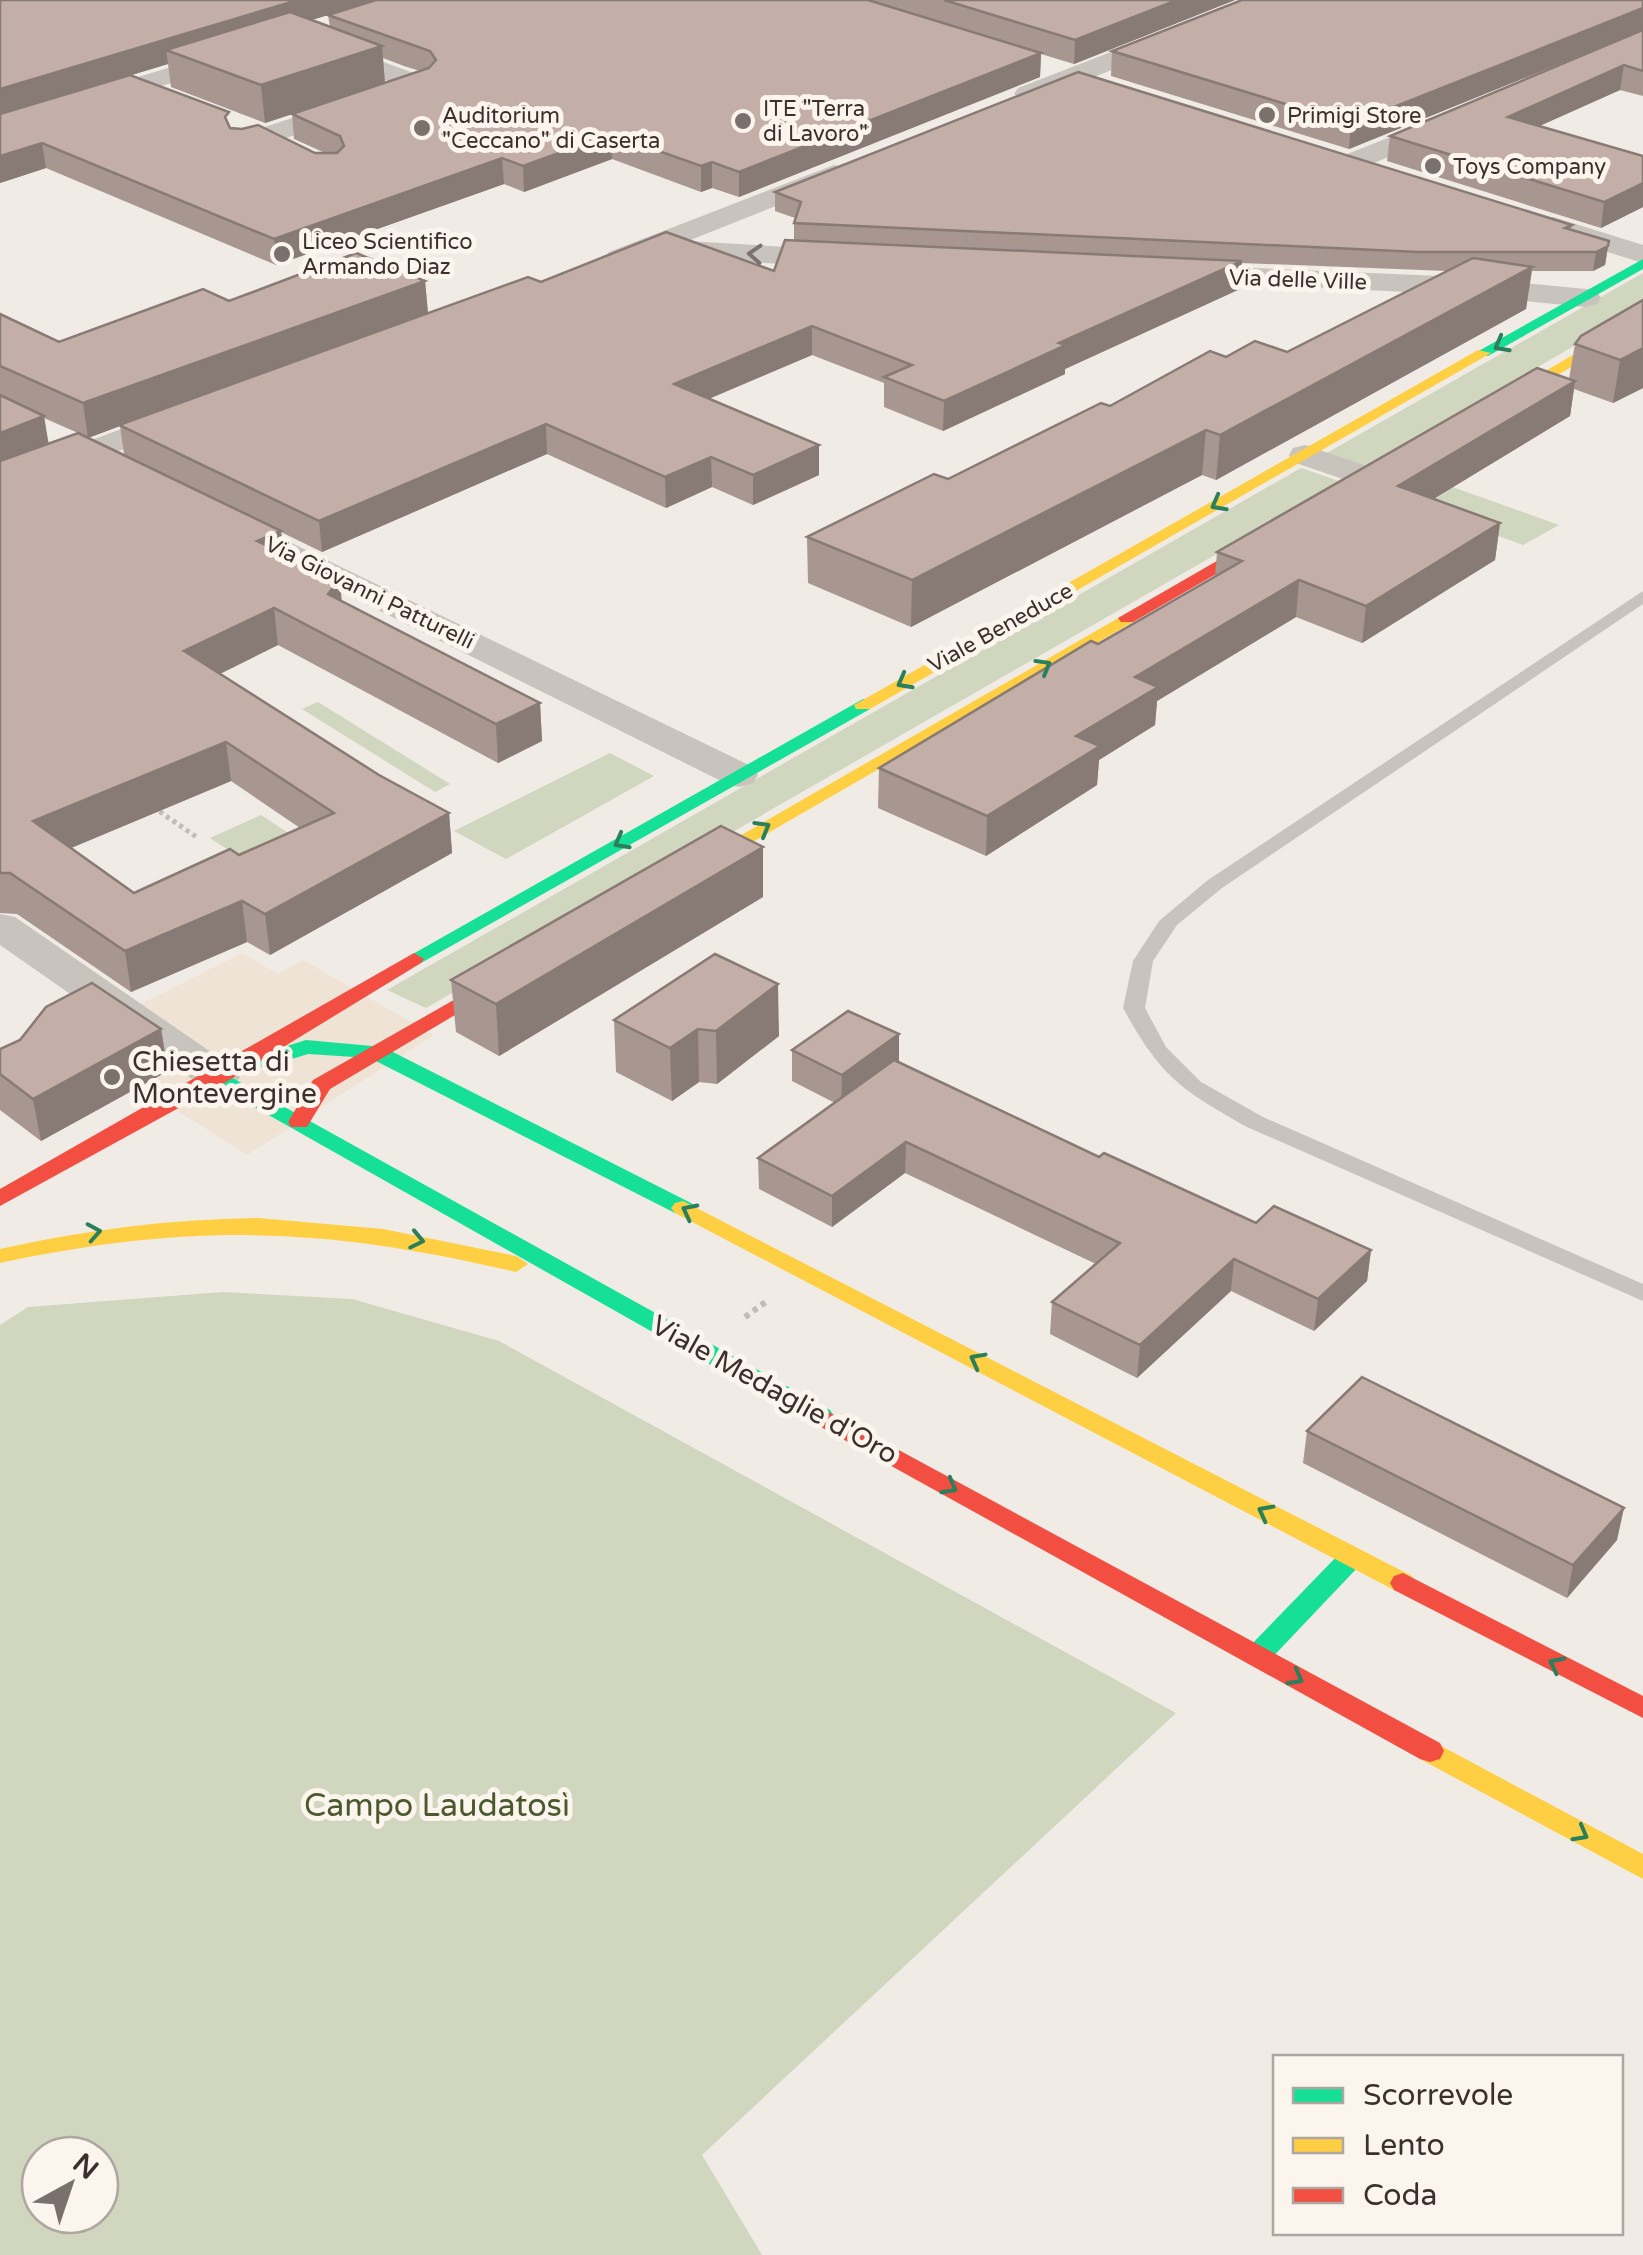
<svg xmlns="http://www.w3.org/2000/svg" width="1643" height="2255" font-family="'Varela Round',sans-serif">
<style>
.green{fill:#d1d6bf;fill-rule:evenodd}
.plaza{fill:#eee3d5}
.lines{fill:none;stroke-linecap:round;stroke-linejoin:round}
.path-far1{stroke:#c2bbb6;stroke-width:5;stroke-dasharray:4 4;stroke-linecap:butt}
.path{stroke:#c2bbb6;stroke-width:6;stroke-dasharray:5 5;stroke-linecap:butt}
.lane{fill:#c9c3be;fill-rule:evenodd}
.street{fill:#c9c3be;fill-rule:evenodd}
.fast{fill:#16e098;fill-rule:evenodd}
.slow{fill:#ffcf43;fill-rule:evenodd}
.jam{fill:#f24e42;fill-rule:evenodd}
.wall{fill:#a89690;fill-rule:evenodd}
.shaded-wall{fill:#887a75}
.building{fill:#c3afa7;stroke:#887a75;stroke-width:2.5;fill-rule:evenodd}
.oneway{stroke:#7b726d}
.oneway2{stroke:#2a7f5c}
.poi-dot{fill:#7a716c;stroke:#fbf5ee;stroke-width:4}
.labels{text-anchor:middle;stroke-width:10;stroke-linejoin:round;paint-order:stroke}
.far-poi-label{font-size:22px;fill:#3b302b;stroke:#fbf5ee;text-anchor:start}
.far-street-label{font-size:22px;fill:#3b302b;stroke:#fbf5ee}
.poi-label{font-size:28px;fill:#3b302b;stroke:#fbf5ee;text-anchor:start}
.street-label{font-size:28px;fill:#3b302b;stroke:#fbf5ee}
.near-park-label{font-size:32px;fill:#4a5a2e;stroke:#fbf5ee}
</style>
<rect width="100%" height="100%" fill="#f0ebe5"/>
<g class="green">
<path d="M1643 273V306L1362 469 1325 454Z"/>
<path d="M1301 468 1342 482 426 1008 387 990Z"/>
<path d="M1419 475 1559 525 1523 545 1387 495Z"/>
<path d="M318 702 450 784 435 792 302 709Z"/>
<path d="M610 753 654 776 506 859 454 831Z"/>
<path d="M261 815 341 868 290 891 210 838Z"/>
<path d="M223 1292 352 1299 499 1341 1176 1713 702 2155 762 2255H0V1325L28 1307ZM40 2155H100V2215H40Z"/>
</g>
<path class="plaza" d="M242 953 278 974 303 960 434 1035 247 1155 139 1086 99 1025Z"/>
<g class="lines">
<path class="path-far1" d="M153 807 198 838"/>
<path class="path" d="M745 1317 767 1301"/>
<path class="lane" d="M1643 591V604L1222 888 1177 925 1153 961 1145 1008 1166 1047 1201 1082 1263 1117 1643 1284V1301L1247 1127C1180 1089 1161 1077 1123 1008L1133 961 1159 921 1208 880Z"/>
<g class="street">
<path d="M1245 0H1279L1276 5 1036 100 1027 102 1014 94 1018 88Z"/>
<path d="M326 41 430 79 434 84 430 89 254 149H234L231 143 234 137 396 84 317 54 313 49 317 44Z"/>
<path d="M227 50 240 58 236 63 0 136V119Z"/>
<path d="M1443 116 1452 118 1456 124 1452 130 1360 169 1350 171 1336 163 1340 157Z"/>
<path d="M834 165 844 167 848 173 844 179 688 241 838 250 848 253 853 259 848 265 838 268 653 255 619 267 609 264 604 258 609 252Z"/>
<path d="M1553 217 1643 245V263L1543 232 1539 226 1543 220Z"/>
<path d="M1182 265 1464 277 1586 289 1597 292 1601 298 1597 304 1586 307 1464 295 1172 280 1167 274 1172 268Z"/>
<path d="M178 408 189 411 194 418 189 425 0 495V474Z"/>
<path d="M1305 445 1381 471 1386 478 1381 485 1369 488 1293 462 1289 455 1293 448Z"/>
<path d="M230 513 753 767 758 775 753 783 739 787 725 783 218 530 213 523 218 516Z"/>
<path d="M0 914 15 917 234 1068 240 1077 234 1086 218 1090 202 1086 0 945Z"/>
</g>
<g class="fast">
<path d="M1643 259V269L1488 356 1475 353Z"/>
<path d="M863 699 870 701V709L421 963 414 965 404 959Z"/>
<path d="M306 1040 383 1047 691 1203 695 1208 691 1213H675L370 1058 308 1054 263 1068 252 1061 255 1056Z"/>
<path d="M218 1070 830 1410 834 1416 830 1422H812L210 1082 207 1077Z"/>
<path d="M1351 1549 1360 1551 1364 1558 1360 1565 1267 1663 1257 1666 1247 1663 1243 1656 1247 1649 1342 1551Z"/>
</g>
<g class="slow">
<path d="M1643 314V325L1491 414 1477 411Z"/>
<path d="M1478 350 1491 353 870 709H856L854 705Z"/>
<path d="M1127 613 1136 618 1133 622 687 880 680 882 670 876Z"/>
<path d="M683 1201 1412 1576 1416 1583 1412 1590H1394L675 1213 671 1208 675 1203Z"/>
<path d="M258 1218 383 1229 516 1256 528 1264 516 1272C326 1227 192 1222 0 1263V1249C86 1230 170 1219 258 1218Z"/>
<path d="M1430 1740 1643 1854V1879L1420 1759 1416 1751 1420 1743Z"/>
</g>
<g class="jam">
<path d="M1281 524 1290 529 1287 533 1133 622H1121L1118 618Z"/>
<path d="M414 953 424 959 421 963 226 1082 0 1206V1189Z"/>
<path d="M519 963 526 965 530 969 526 973 330 1089 307 1127H291L288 1122 313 1080Z"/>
<path d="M821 1408 1440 1743 1444 1751 1440 1759 1430 1762 1420 1759 812 1422 808 1416 812 1410Z"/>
<path d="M1403 1573 1643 1696V1718L1394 1590 1390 1583 1394 1576Z"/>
</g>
</g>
<g class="wall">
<path d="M0 0H1235L1074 64 1041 54 1040 77 739 197 712 188 701 192 612 159 524 192 504 184 276 265 46 168 0 183ZM328 15 330 27 311 20ZM383 58 404 66 420 71 385 83ZM168 64 171 87 265 123 292 114 294 139 325 153H315L231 128 131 75Z"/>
<path d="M1643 30 1349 149 1111 76 1112 51Z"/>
<path d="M1643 30V96L1620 90 1539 126 1643 156V207L1601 228 1387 161 1390 136Z"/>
<path d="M775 192 1572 225 1571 230 1609 241 1605 265 1593 271H1532L1526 309 1216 480 1202 475 911 627 808 583 807 537 948 479 1226 357 1287 352 1447 271 1242 263 1240 289 1065 369V374L943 431 884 407V383L812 355 709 399 819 475 753 505 712 487 666 508 547 454 322 552 281 532 284 553 342 601 540 703 542 741 498 763 278 645 220 674 379 775 449 813 452 853 270 955 247 942 131 992 17 914 0 913V314L59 342 229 301 425 281 428 313 541 282 774 271 794 241V223L795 218 775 211ZM44 418 78 433 48 444ZM120 426 124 454 88 438ZM231 781 300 828 239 855 134 893 71 848Z"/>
<path d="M1643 300V388L1613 403 1574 389 1570 416 1433 499 1500 523 1495 560 1362 643 1296 617 1157 701 1155 725 1099 760 1097 785 986 856 878 808 879 768 1215 577 1217 552 1569 379 1575 344Z"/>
<path d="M763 897 499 1056 456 1032 451 980Z"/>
<path d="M614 1020 779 1036 717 1084 699 1082 672 1101 616 1072Z"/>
<path d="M161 1029 168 1071 41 1141 0 1110V1049Z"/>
<path d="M899 1034V1062L1099 1157 1256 1223 1371 1250 1367 1281 1314 1331 1231 1291 1137 1378 1050 1334 1052 1302 1096 1264 905 1173 832 1227 759 1189 758 1158 835 1103 792 1081V1050Z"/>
<path d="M1307 1431 1617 1540 1567 1598 1303 1463Z"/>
</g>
<g class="shaded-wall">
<path d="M298 0H377L188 58 166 50 168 64 0 115V89Z"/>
<path d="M1177 0H1235L1074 64 1075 40Z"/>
<path d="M1643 8V30L1349 149 1351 124Z"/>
<path d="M382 46 385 84 265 123 261 85Z"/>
<path d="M1041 53 1040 77 739 197V172Z"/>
<path d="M1624 65 1620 90 1504 142 1508 117Z"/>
<path d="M611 134 612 159 524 192 523 166Z"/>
<path d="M42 143 46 168 0 183V156Z"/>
<path d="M502 158 504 184 276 265 274 239Z"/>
<path d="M712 162V188L701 192V166Z"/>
<path d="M1643 183V207L1601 228 1604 202Z"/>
<path d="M1608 246 1605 265 1593 271 1596 252Z"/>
<path d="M1242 261 1240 289 1065 369V374L943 431 944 401 1059 343Z"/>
<path d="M1532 267 1526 309 1216 480 1220 435Z"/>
<path d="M425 281 428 314 119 425 120 426 88 438 83 403Z"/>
<path d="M812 326V355L675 413 674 384Z"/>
<path d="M1643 348V388L1613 403 1620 360Z"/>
<path d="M1575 381 1570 416 1394 523 1398 486Z"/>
<path d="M44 416 50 452 0 471V433Z"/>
<path d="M546 424 547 454 322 552 319 521Z"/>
<path d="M1206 430 1202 475 911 627 912 580Z"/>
<path d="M819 445V475L753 505V475Z"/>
<path d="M711 457 712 487 666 508 665 477Z"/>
<path d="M1500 523 1495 560 1362 643 1366 606Z"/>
<path d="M281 531 285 568 257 541Z"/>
<path d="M340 579 343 617 328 594Z"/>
<path d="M1299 580 1296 617 1157 701 1155 725 1099 760 1097 785 986 856 987 816 1076 736 1135 677Z"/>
<path d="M274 608 278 645 189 689 184 651Z"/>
<path d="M540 703 542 741 498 763 496 724Z"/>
<path d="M226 742 231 781 40 861 33 821Z"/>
<path d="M449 813 452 853 270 955 265 914Z"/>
<path d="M763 847V897L499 1056 496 1004Z"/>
<path d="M242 901 247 942 131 992 125 951Z"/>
<path d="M778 984 779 1036 717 1084 716 1031Z"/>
<path d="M161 1029 168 1071 41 1141 33 1099Z"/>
<path d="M698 1029 699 1082 672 1101 670 1048Z"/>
<path d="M899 1034V1065L841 1106 842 1075Z"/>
<path d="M906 1142 905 1173 832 1227V1196Z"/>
<path d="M1371 1250 1367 1281 1314 1331 1318 1299Z"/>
<path d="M1234 1259 1231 1291 1137 1378 1140 1345Z"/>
<path d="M1624 1508 1617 1540 1567 1598 1573 1565Z"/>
</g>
<g class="building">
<path d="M0 0H298L0 89Z"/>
<path d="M376 0H868L1041 53 739 172 712 162 701 166 611 134 523 166 502 158 274 239 42 143 0 156V114L130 75 229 112 225 117 230 128 242 129 258 125 315 153H337L344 146 340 136 292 114 429 68 436 60 430 51 328 15Z"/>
<path d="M944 0H1177L1075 40Z"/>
<path d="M1242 0H1643V8L1351 124 1112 51Z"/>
<path d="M290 12 382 46 261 85 166 50Z"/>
<path d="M1643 30V71L1624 65 1508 117 1643 156V183L1604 202 1390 136Z"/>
<path d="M1078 72 1572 225 1565 228 1609 241 1608 246 1596 252H1418L794 223 801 202 775 192Z"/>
<path d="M666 232 774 271 785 240 1242 261 1059 343 1066 345 944 401 884 377 912 365 812 326 674 384 819 445 753 475 711 457 665 477 546 424 319 521 119 425 528 277 541 282Z"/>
<path d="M356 253 425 281 83 403 0 366V314L59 342 203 289 229 301Z"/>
<path d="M1473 258 1532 267 1220 435 1206 430 912 580 807 537 934 474 948 479 1101 403 1110 406 1210 351 1226 357 1255 341 1287 352Z"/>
<path d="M1643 300V348L1620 360 1575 344 1581 336Z"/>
<path d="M1537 368 1575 381 1398 486 1500 523 1366 606 1299 580 1135 677 1158 687 1076 736 1100 746 987 816 879 768 1091 641 1098 644 1242 561 1217 552Z"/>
<path d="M0 395 44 416 0 433Z"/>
<path d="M78 433 281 531 257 541 340 579 328 594 540 703 496 724 274 608 184 651 379 775 449 813 265 914 242 901 125 951 10 873H0V461ZM226 742 334 813 239 855 230 849 134 893 33 821Z"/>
<path d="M721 826 763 847 496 1004 451 980Z"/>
<path d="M715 954 778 984 716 1031 698 1029 670 1048 614 1020Z"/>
<path d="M92 983 161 1029 33 1099 0 1074V1049L20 1040 46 1007Z"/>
<path d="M848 1011 899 1034 842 1075 792 1050Z"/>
<path d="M894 1060 1099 1157 1104 1153 1256 1223 1274 1206 1371 1250 1318 1299 1234 1259 1140 1345 1052 1302 1120 1243 906 1142 832 1196 758 1158Z"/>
<path d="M1362 1377 1624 1508 1573 1565 1307 1431Z"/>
</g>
<defs><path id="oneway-chevron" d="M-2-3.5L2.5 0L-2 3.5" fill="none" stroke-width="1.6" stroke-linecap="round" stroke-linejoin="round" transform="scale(2.5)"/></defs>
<use class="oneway" href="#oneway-chevron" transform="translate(755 254) rotate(-176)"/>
<g class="oneway2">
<use href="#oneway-chevron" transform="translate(1501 345) rotate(151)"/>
<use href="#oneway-chevron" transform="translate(1218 504) rotate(151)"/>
<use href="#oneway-chevron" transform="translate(1044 666) rotate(-30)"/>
<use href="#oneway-chevron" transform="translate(904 682) rotate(151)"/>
<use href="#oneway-chevron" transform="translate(763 828) rotate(-30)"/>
<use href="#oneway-chevron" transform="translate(621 842) rotate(151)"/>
<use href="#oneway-chevron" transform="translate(689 1211) rotate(-153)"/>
<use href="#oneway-chevron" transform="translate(94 1232) rotate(-10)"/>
<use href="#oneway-chevron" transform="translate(417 1240) rotate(12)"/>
<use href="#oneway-chevron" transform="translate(977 1360) rotate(-152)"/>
<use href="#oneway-chevron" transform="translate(950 1487) rotate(29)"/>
<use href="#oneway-chevron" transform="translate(1265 1512) rotate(-152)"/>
<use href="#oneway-chevron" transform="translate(1556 1664) rotate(-153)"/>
<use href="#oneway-chevron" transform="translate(1296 1678) rotate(29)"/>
<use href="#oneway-chevron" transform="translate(1581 1834) rotate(29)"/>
</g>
<g class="poi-dot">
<circle cx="1267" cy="115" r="10"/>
<circle cx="743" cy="121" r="10"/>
<circle cx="422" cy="128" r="10"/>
<circle cx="1433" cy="166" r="10"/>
<circle cx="282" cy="254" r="10"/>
<circle cx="112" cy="1077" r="10"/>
</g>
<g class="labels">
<g class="far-poi-label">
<text x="763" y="116">ITE "Terra<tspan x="763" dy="25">di Lavoro"</tspan></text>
<text x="442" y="123">Auditorium<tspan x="442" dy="25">"Ceccano" di Caserta</tspan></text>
<text x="1287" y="123">Primigi Store</text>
<text x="1453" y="174">Toys Company</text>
<text x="302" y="249">Liceo Scientifico<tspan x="302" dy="25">Armando Diaz</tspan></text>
</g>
<g class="far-street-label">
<text transform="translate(1298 279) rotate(2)" y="8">Via delle Ville</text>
<text transform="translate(370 592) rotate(26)" y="8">Via Giovanni Patturelli</text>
<text transform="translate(1000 627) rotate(-29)" y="8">Viale Beneduce</text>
</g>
<g class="poi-label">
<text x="132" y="1071">Chiesetta di<tspan x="132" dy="32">Montevergine</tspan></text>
</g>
<g class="street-label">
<text transform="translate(775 1389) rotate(29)" y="10">Viale Medaglie d'Oro</text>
</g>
<g class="near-park-label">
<text x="437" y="1816">Campo Laudatosì</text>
</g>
</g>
<rect x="1273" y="2055" width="350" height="180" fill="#fbf5ee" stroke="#aea6a0" stroke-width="2.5"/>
<rect x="1293" y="2088" width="50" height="15" fill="#16e098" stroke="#aea6a0" stroke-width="2.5"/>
<text x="1363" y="2105" font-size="30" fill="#3b302b">Scorrevole</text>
<rect x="1293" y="2138" width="50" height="15" fill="#ffcf43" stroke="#aea6a0" stroke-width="2.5"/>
<text x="1363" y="2155" font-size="30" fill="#3b302b">Lento</text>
<rect x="1293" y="2188" width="50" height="15" fill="#f24e42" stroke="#aea6a0" stroke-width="2.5"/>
<text x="1363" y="2205" font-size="30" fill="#3b302b">Coda</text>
<g transform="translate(70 2185) rotate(40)"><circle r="48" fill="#fbf5ee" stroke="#aea6a0" stroke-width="2.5"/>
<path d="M0-8L18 38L0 25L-18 38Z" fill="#7a716c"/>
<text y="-15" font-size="28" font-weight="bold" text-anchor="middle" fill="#3b302b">N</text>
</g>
</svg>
